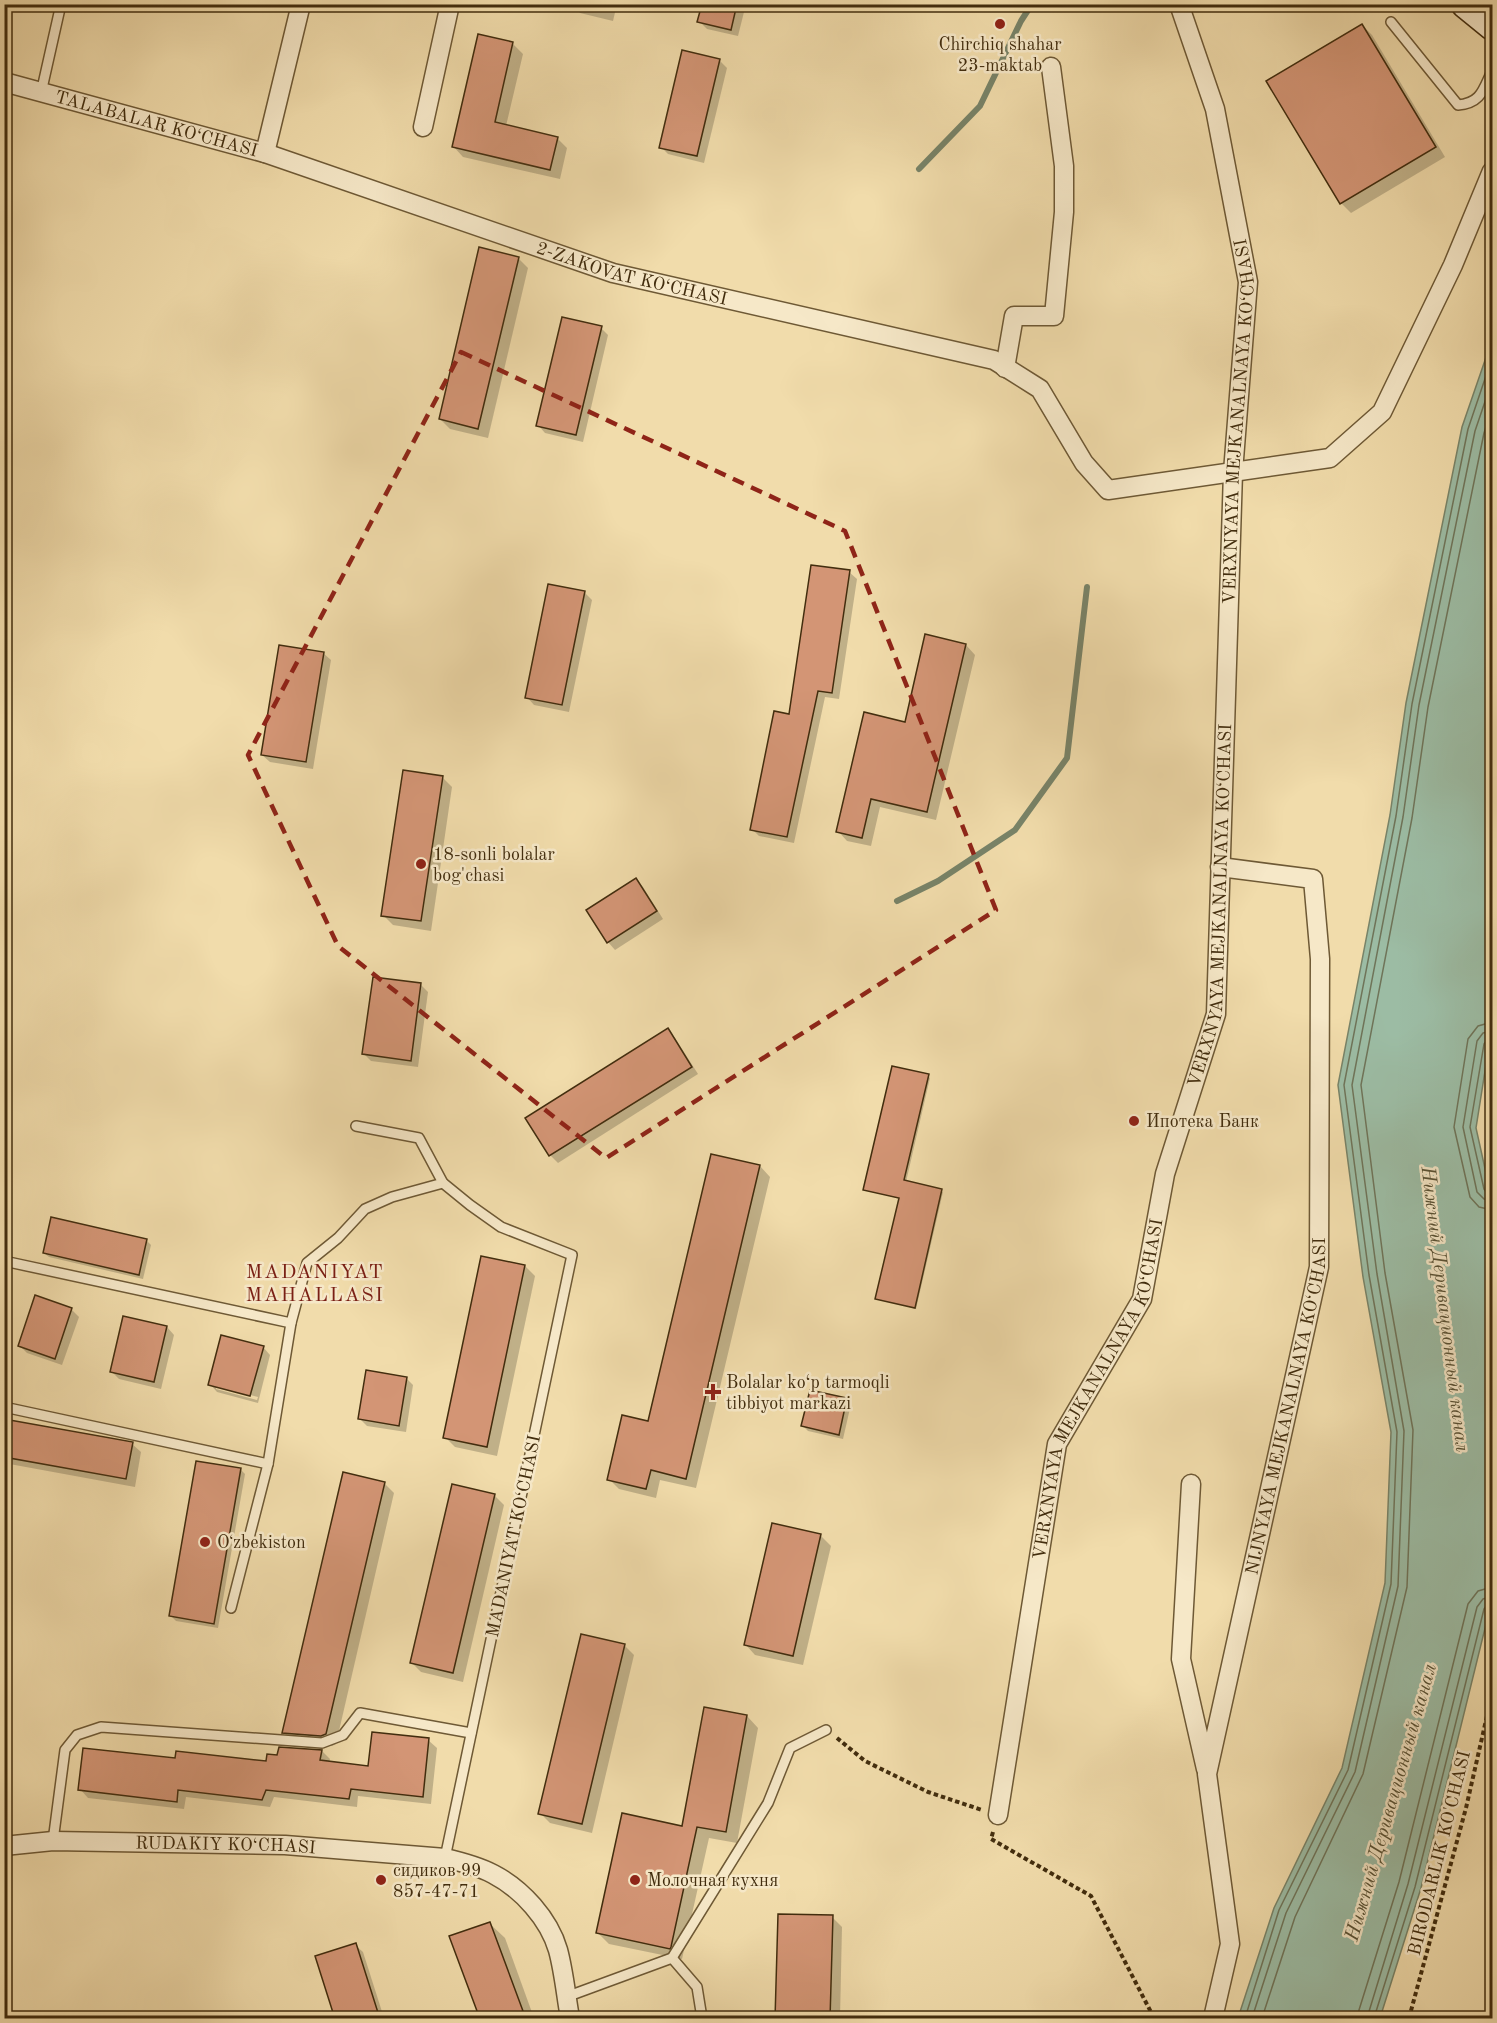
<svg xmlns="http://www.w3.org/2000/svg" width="1497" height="2023" font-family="'Old Standard TT',serif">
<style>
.water{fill:#9cbca4;stroke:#788368;stroke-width:1.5}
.shadow{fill:#0003;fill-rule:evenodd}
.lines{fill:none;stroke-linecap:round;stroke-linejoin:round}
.shore{stroke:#6f7459;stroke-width:1.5}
.stream{stroke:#788368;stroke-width:6}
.building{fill:#d39575;stroke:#422d0e;stroke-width:1.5}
.lane-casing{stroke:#6e5935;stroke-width:12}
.street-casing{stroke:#6e5935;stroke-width:21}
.secondary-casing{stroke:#422d0e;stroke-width:30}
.path{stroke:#422d0e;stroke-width:4;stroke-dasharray:4.5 3;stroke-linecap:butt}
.lane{stroke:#f6e8c8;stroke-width:9}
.street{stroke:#f6e8c8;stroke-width:18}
.secondary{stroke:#f6e8c8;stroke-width:27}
.marked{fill:none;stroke:#8f2418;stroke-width:4.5;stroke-dasharray:12 8;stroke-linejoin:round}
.poi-dot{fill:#8f2418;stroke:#f6e8c8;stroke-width:2}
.labels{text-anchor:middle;stroke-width:5;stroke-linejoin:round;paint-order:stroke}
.poi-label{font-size:18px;fill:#422d0e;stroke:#f6e8c8;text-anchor:start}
.street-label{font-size:18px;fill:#422d0e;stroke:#f6e8c8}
.neighbourhood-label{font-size:20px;letter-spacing:1.5px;fill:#7a1f14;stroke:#f6e8c8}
.water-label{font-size:20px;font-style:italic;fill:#585134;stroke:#f6e8c8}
</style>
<rect width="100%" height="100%" fill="#f1dcab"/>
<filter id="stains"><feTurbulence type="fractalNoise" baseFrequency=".00333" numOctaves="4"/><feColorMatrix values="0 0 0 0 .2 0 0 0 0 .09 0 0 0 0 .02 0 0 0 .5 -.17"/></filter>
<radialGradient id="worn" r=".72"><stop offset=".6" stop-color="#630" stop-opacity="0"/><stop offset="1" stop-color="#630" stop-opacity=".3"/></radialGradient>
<path class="water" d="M1492 340V1027L1476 1128 1492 1200V1600L1421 1888 1380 2018H1238L1274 1908 1342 1768 1385 1583 1391 1432 1363 1277 1338 1085 1390 815 1406 703 1462 427Z"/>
<g class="shadow">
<path d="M573 4H617L613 21 580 13Z"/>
<path d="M703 4H746L738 36 707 29 699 21Z"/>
<path d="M1362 25 1372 35 1445 157 1351 213 1341 203Z"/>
<path d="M513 44 523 54 506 126 557 138 567 148 560 179 463 157 453 146Z"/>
<path d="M720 61 727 68 704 163 668 154 661 147Z"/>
<path d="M518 258 528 268 488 438 450 429 440 419Z"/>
<path d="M601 328 608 335 583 442 545 433 538 425Z"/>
<path d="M849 572 857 579 839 699 825 697 794 843 759 836 752 829 790 715Z"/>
<path d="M584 592 592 600 569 712 534 705 527 697Z"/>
<path d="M966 645 975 655 936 820 880 807 871 846 847 841 838 831 906 724Z"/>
<path d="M323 653 331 660 313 769 270 762 262 755Z"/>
<path d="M442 777 452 787 431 931 393 925 383 915Z"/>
<path d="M636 880 643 887 663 919 615 950 608 942Z"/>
<path d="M420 984 428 992 418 1067 371 1061 364 1054Z"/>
<path d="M667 1030 675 1038 698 1074 558 1163 550 1155 527 1119Z"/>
<path d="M928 1076 930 1078 906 1182 943 1192 916 1309 877 1298 900 1199 865 1189Z"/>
<path d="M760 1166 770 1177 696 1488 660 1480 656 1498 619 1489 609 1479 649 1423Z"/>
<path d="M146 1240 151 1245 143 1279 49 1257 44 1253Z"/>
<path d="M525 1266 535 1276 497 1456 455 1447 445 1437Z"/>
<path d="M71 1309 79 1317 62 1365 27 1353 20 1346Z"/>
<path d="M167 1327 174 1335 161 1389 119 1379 111 1371Z"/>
<path d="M263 1347 270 1355 258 1403 217 1392 210 1384ZM216 1386 258 1397 257 1400 216 1389Z"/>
<path d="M406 1378 413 1385 406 1432 367 1426 360 1419Z"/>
<path d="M847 1400 851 1404 843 1439 808 1431 803 1426Z"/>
<path d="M4 1421 132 1444 141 1452 135 1487 4 1463Z"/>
<path d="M240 1469 245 1474 218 1628 176 1621 171 1616Z"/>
<path d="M384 1483 394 1493 336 1744 332 1746 294 1743 284 1733Z"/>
<path d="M494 1495 504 1505 463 1682 421 1672 411 1662Z"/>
<path d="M821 1536 831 1546 803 1665 755 1655 745 1644Z"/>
<path d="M624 1645 634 1655 592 1833 550 1823 540 1813Z"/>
<path d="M747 1716 758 1728 737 1843 709 1838 682 1959 609 1944 597 1932 683 1828Z"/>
<path d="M428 1740 437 1748 431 1804 358 1796 357 1807 274 1797 270 1807 186 1797 184 1809 88 1798 80 1789 176 1760 267 1763 278 1757 322 1751 330 1759 329 1763 369 1767Z"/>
<path d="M832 1917 842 1927 840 2018H777Z"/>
<path d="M489 1923 505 1938 534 2018H481Z"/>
<path d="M355 1945 363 1952 384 2018H336Z"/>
</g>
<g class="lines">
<g class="shore">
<path d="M1492 1022 1478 1026 1468 1039 1454 1127 1470 1197 1479 1207 1492 1210"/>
<path d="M1492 1031 1483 1033 1477 1041 1463 1127 1477 1192 1484 1199 1492 1201"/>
<path d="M1492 1039 1487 1040 1484 1044 1470 1127 1484 1189 1487 1193 1492 1194"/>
<path d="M1245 2018 1279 1910 1348 1770 1391 1584 1397 1432 1369 1275 1344 1085 1396 816 1412 704 1468 429 1492 358"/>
<path d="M1252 2018 1286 1913 1355 1772 1398 1586 1404 1431 1377 1274 1352 1085 1403 817 1419 705 1475 431 1492 381"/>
<path d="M1262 2018 1295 1917 1363 1774 1407 1587 1413 1430 1385 1273 1361 1085 1412 818 1428 707 1484 433 1492 408"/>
<path d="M1358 2018 1359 2010 1399 1882 1468 1604 1478 1591 1492 1587"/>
<path d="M1367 2018 1408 1884 1477 1607 1483 1599 1492 1596"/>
<path d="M1374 2018 1415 1887 1484 1609 1487 1605 1492 1604"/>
</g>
<g class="stream">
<path d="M919 169 980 106 1021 21 1032 4"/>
<path d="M897 901 938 881 1015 830 1067 758 1087 587"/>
</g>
</g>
<g class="building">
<path d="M702 4H737L731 30 697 22Z"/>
<path d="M1362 24 1436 147 1340 204 1266 81Z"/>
<path d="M478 34 513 42 495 122 558 137 550 170 452 147Z"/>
<path d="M682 50 720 59 697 156 659 148Z"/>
<path d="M479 247 519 257 478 429 439 419Z"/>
<path d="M562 317 602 326 576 435 536 426Z"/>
<path d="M811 565 850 570 832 693 818 691 787 837 750 830 774 711 789 714Z"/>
<path d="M548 584 585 591 562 705 525 698Z"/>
<path d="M925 634 966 644 927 812 871 799 862 838 836 832 864 712 905 722Z"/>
<path d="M279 645 324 652 306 762 261 755Z"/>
<path d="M403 770 443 776 421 921 381 916Z"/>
<path d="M636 878 657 911 607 943 586 910Z"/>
<path d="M373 977 421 983 411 1061 362 1054Z"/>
<path d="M668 1028 692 1067 549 1156 525 1118Z"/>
<path d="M892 1066 929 1074 904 1180 942 1189 915 1308 875 1299 899 1198 863 1190Z"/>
<path d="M711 1154 760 1165 686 1479 651 1470 646 1489 607 1480 622 1415 648 1421Z"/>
<path d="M51 1217 147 1239 139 1275 43 1253Z"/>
<path d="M481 1256 525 1265 487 1447 443 1438Z"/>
<path d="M35 1295 72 1308 55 1359 18 1346Z"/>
<path d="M123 1316 167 1326 154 1382 110 1372Z"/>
<path d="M221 1335 264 1346 250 1396 208 1385Z"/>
<path d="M366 1370 407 1377 399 1426 358 1419Z"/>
<path d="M810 1390 847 1398 839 1435 801 1426Z"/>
<path d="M4 1419 133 1442 126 1479 4 1457Z"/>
<path d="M196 1461 241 1468 214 1624 169 1616Z"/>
<path d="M343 1472 385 1482 326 1734 321 1736 282 1733Z"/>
<path d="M452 1484 495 1494 453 1673 410 1663Z"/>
<path d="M772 1523 821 1534 793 1656 744 1645Z"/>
<path d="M581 1634 625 1644 582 1824 538 1814Z"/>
<path d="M704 1707 747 1715 726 1832 697 1827 671 1947 670 1949 596 1933 622 1813 682 1826Z"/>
<path d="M372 1732 429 1738 423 1797 351 1789 349 1799 266 1790 262 1800 178 1790 177 1802 78 1790 83 1748 175 1758 176 1751 266 1761 267 1754 277 1755 279 1747 322 1750 320 1760 368 1766Z"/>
<path d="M778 1914 833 1915 830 2019H775Z"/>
<path d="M490 1922 523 2011 503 2019H480L449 1936Z"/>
<path d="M356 1943 380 2019H335L315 1956Z"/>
</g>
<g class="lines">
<g class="lane-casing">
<g id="lane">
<path d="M1391 22 1458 105C1481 103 1483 90 1492 71"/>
<path d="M41 93 61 4"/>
<path d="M356 1126 419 1138 443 1183 470 1205 501 1227 572 1255 445 1858"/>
<path d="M4 1261 291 1323"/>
<path d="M4 1407 268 1464"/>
<path d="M231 1608 268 1464 291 1323 307 1263 338 1238 365 1209 392 1197 443 1183"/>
<path d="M53 1841 65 1750 77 1735 101 1727 322 1743 343 1735 360 1713 471 1733"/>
<path d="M672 1958 697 1987 702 2018"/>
<path d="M566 1997 672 1958 768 1803 790 1748 826 1730"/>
</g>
</g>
<g class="street-casing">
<g id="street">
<path id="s1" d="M4 82 265 153 613 273 994 360 1040 389 1084 463 1108 490 1330 458 1382 412 1453 265 1492 171"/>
<path d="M423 127 450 4"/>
<path d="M265 153 301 4"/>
<path d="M1005 368 1014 316H1054L1064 212V166L1051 67"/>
<path d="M1191 1484 1181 1659 1206 1769"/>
<path id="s2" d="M998 1815 1057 1444 1142 1299 1165 1174 1216 1014 1233 472 1248 282 1215 109 1179 4"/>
<path id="s3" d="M4 1846 53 1841 285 1845 445 1858C462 1862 478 1866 493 1874 522 1889 549 1919 558 1950 564 1972 566 1996 570 2018"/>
<path id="s4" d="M1213 2018 1230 1944 1207 1774 1319 1267 1320 959 1313 879 1220 867"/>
</g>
</g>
<g class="secondary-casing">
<path id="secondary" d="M1465 4 1492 26"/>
</g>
<g class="path">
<path d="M837 1738 865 1761 928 1792 982 1810"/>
<path d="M993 1832 991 1839 1091 1896 1154 2018"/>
<path d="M1409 2018 1466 1808 1492 1694"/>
</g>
<use href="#lane" class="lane"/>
<use href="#street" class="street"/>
<use href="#secondary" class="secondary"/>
</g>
<path class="marked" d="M461 352 845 531 996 910 606 1158 338 946 248 755Z"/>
<g class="poi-dot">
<circle cx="1000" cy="24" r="6"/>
<circle cx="421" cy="864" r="6"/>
<circle cx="1134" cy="1121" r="6"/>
<path d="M710 1383h6v6h6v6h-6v6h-6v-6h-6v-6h6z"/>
<circle cx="205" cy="1542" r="6"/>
<circle cx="381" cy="1880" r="6"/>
<circle cx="635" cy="1880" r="6"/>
</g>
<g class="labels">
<g class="poi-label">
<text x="1000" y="50" text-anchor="middle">Chirchiq shahar<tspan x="1000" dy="21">23-maktab</tspan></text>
<text x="433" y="860">18-sonli bolalar<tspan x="433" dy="21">bog'chasi</tspan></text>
<text x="1146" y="1127">Ипотека Банк</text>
<text x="726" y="1388">Bolalar ko‘p tarmoqli<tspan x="726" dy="21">tibbiyot markazi</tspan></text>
<text x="217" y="1548">Oʻzbekiston</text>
<text x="393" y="1876">сидиков 99<tspan x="393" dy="21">857-47-71</tspan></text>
<text x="647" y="1886">Молочная кухня</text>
</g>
<g class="street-label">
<text dy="6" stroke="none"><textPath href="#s1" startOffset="158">TALABALAR KO‘CHASI</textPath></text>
<text dy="6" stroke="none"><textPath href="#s1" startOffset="657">2-ZAKOVAT KO‘CHASI</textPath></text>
<text dy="6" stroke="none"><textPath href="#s2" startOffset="1432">VERXNYAYA MEJKANALNAYA KO‘CHASI</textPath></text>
<text dy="6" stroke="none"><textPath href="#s2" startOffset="946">VERXNYAYA MEJKANALNAYA KO‘CHASI</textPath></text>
<text dy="6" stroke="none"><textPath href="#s2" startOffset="442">VERXNYAYA MEJKANALNAYA KO‘CHASI</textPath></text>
<text dy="6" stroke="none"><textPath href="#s4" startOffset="624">NIJNYAYA MEJKANALNAYA KO‘CHASI</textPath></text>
<text transform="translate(513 1536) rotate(-78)" y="6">MADANIYAT KO‘CHASI</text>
<text dy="6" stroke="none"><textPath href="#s3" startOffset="222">RUDAKIY KO‘CHASI</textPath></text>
<text transform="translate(1439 1853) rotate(-76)" y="6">BIRODARLIK KO'CHASI</text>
</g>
<g class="neighbourhood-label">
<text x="315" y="1278">MADANIYAT<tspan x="315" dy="23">MAHALLASI</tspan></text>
</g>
<g class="water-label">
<text transform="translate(1446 1309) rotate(83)" y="7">Нижний Деривационный канал</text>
<text transform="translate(1390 1802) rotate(-74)" y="7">Нижний Деривационный канал</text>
</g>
</g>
<rect width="1497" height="2023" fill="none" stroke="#f1dcab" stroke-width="24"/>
<rect x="6" y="6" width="1485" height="2011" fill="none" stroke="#422d0e" stroke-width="3"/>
<rect x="12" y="12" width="1473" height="1999" fill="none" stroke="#422d0e" stroke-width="1.5"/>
<rect width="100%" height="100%" filter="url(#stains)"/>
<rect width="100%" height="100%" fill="url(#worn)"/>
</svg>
